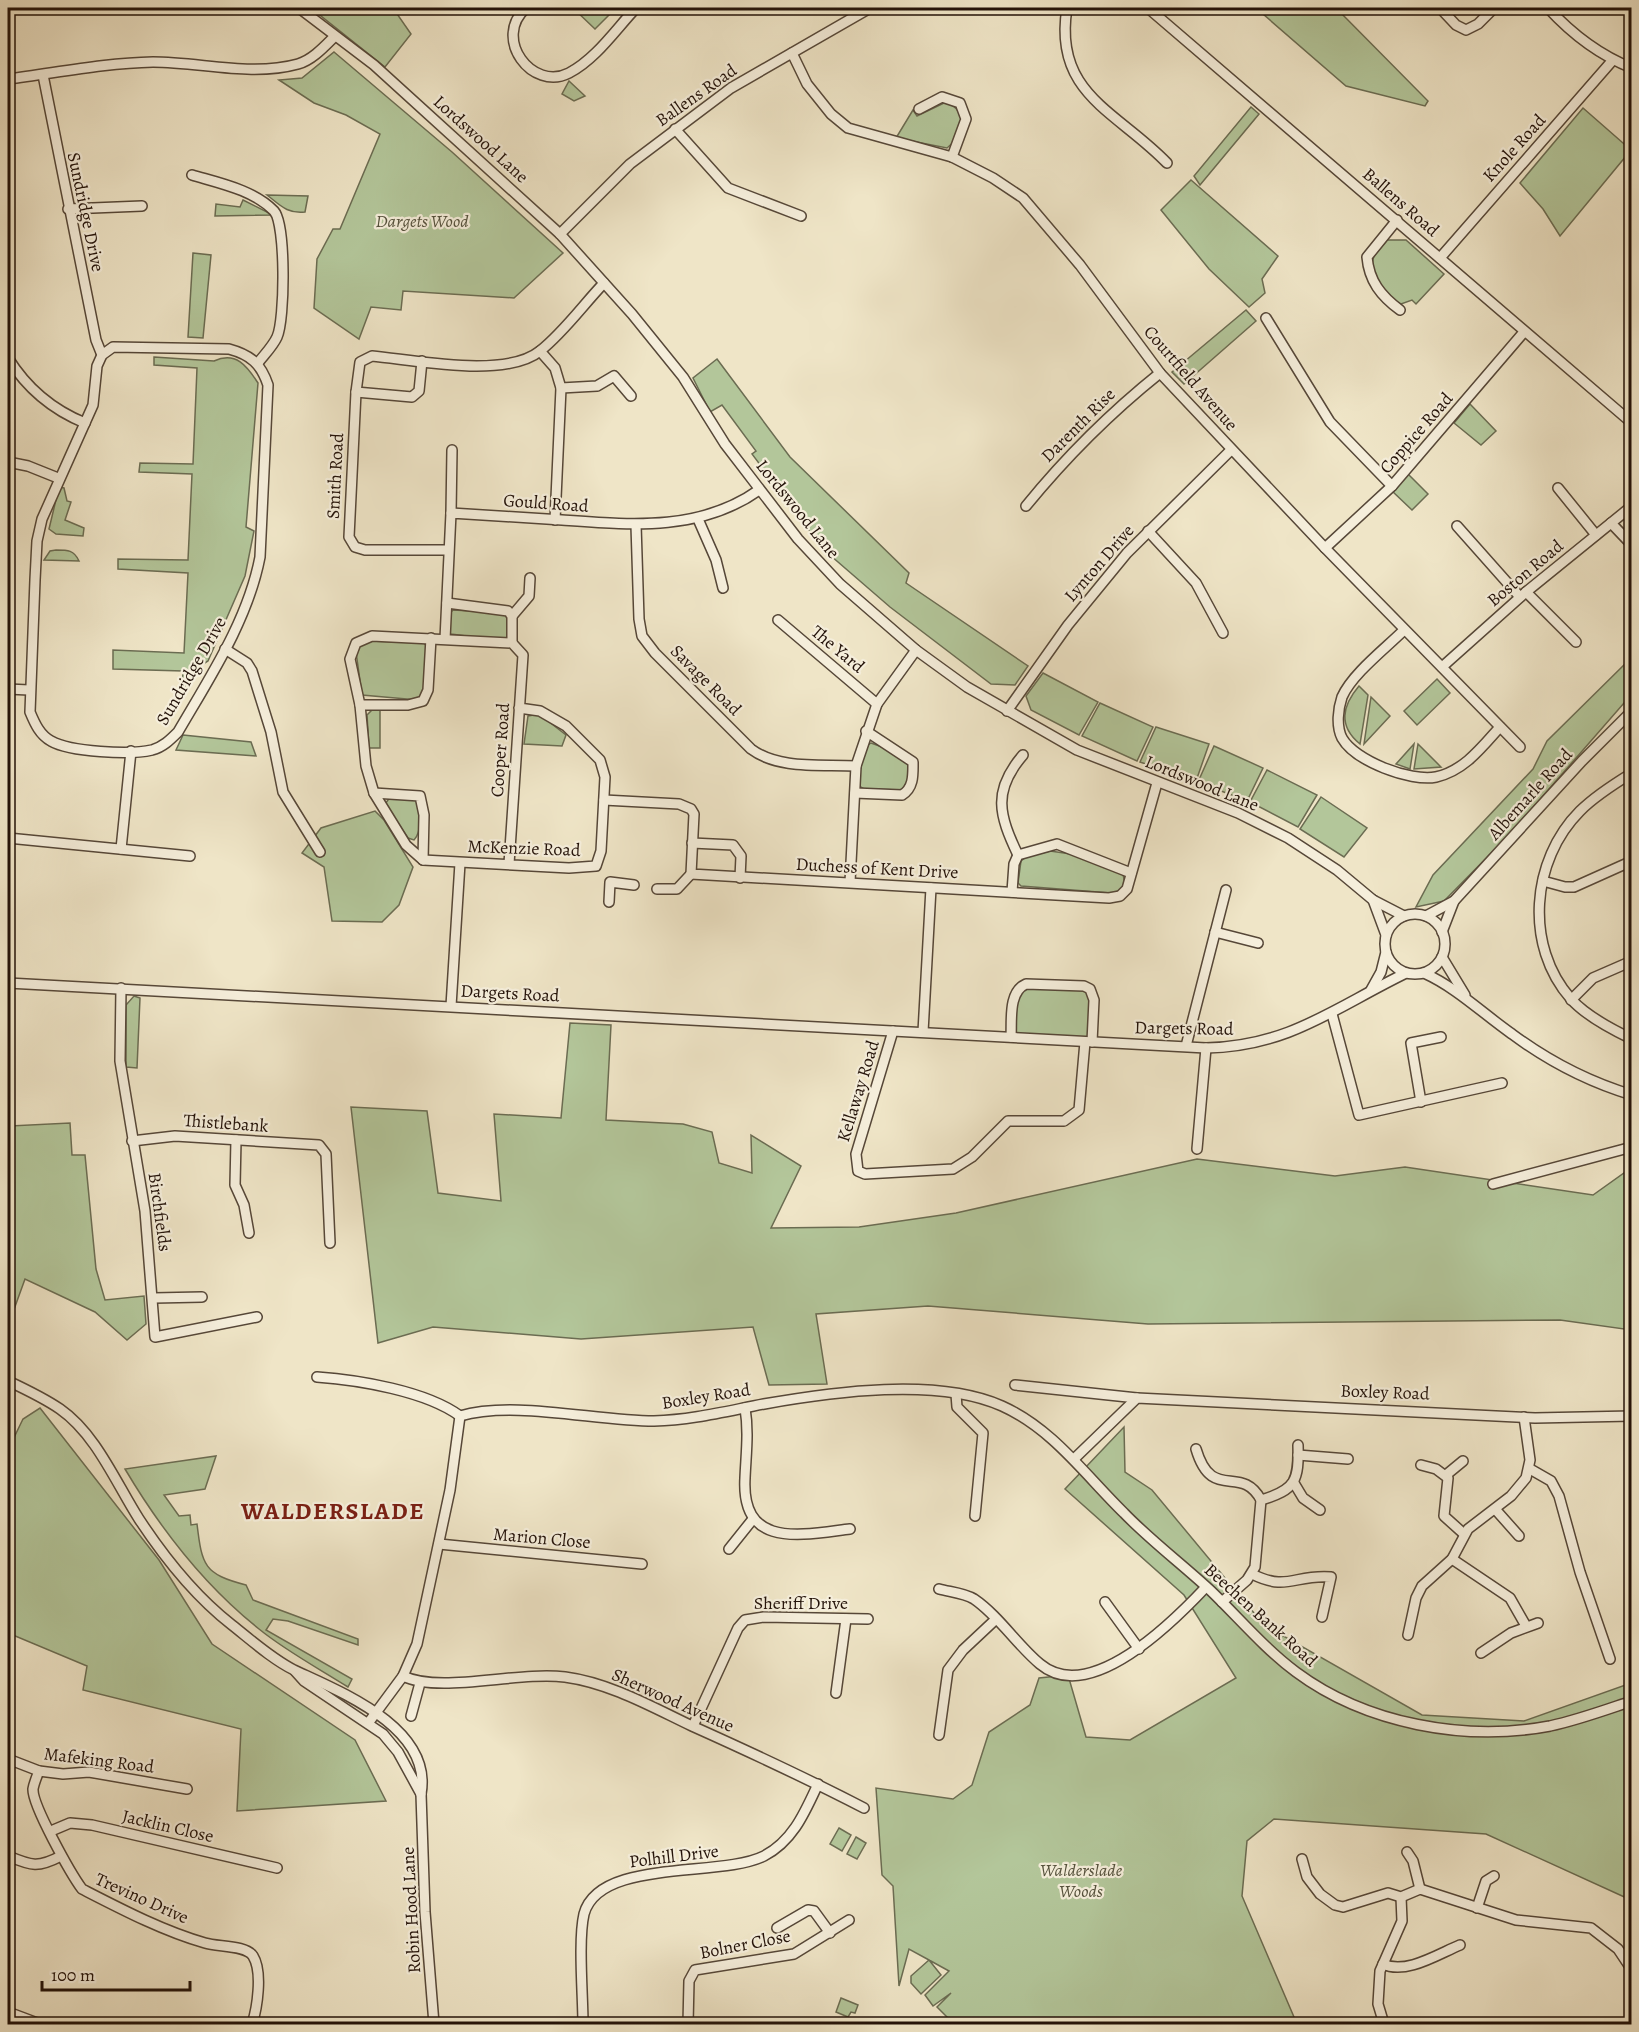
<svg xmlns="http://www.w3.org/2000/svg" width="1639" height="2032" font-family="Alegreya,serif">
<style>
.green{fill:#b3c69a;stroke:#6b6c52;stroke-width:1.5}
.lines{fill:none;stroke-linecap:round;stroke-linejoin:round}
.minor-casing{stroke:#564738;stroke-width:12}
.minor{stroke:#f5eedb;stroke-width:9}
.labels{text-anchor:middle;stroke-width:4.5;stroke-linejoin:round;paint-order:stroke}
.street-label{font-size:18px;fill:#231209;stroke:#f5eedb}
.park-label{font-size:18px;font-style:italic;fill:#55513c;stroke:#f5eedb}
.district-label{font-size:24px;font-weight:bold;letter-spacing:1.5px;fill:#7a1f14;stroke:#f5eedb}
</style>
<rect width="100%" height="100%" fill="#efe5c7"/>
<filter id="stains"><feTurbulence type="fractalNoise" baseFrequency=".00333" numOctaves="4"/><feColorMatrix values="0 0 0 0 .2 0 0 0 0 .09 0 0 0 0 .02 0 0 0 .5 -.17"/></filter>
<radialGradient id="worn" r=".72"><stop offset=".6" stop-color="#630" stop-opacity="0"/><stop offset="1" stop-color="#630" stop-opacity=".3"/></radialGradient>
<g class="green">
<path d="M311 8H393L411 34 385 67Z"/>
<path d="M573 8H616L595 29Z"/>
<path d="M1256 8H1336L1428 101 1425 106 1346 86Z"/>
<path d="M334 52 452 152 563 253 514 298 403 291 401 310 371 307 359 339 314 308 317 259 333 229H340L380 134 346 115 314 103 279 80 302 78Z"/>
<path d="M569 81 585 96 574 101 562 94Z"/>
<path d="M946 102C969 112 965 134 947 148L896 138 913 110 917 116Z"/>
<path d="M1251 107 1259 114 1200 185 1194 176Z"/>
<path d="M1583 108 1631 150 1560 236 1543 209 1520 183Z"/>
<path d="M1191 180 1278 256 1262 279 1265 293 1249 307 1209 269 1161 210Z"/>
<path d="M267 195 308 196 305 212C287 214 280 205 267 195Z"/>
<path d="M243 200 273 215 215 216 216 204 240 207Z"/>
<path d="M1387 240H1406L1444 274 1416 304 1412 300 1401 304C1386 299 1367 272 1374 256 1377 250 1383 245 1387 240Z"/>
<path d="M193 253 211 255 203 338 188 337Z"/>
<path d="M1246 310 1256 321 1184 384 1172 372Z"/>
<path d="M154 357 214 361C236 351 247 366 258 383L246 527 254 531 245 576 208 661 195 669 182 692 183 671 113 669V650L184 653 188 573 118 569V559L188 560 192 474 139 472 140 463 193 464 197 368 154 365Z"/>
<path d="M717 359 790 457 909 573 906 583 1028 666 1015 685 991 684 890 607 823 549 752 454 756 451 722 405 710 412 693 378Z"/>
<path d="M1470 404 1496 431 1481 445 1454 423Z"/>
<path d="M1408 474 1428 494 1412 510 1391 490Z"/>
<path d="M59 487 64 488 67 501 71 502 65 520 84 528 83 536 56 534 49 529Z"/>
<path d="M56 550C68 550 74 550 79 561L44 560 50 551Z"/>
<path d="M453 610 508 613V636L504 641 451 634 447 630 450 613Z"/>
<path d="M370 641 424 643 428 648 426 688 418 700 362 695 356 652 361 645Z"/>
<path d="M1631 658V695L1508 836 1444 901 1416 907 1433 875 1533 769 1547 741Z"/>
<path d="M1043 673 1098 702 1079 735 1031 710 1026 696Z"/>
<path d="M1437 679 1450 693 1417 725 1404 711Z"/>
<path d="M1359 686 1368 695 1360 744C1338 726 1342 706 1359 686Z"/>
<path d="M1371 697 1390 716 1364 744Z"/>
<path d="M1100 703 1153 727 1137 761 1082 736Z"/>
<path d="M375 707 380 709V748H369L367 715Z"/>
<path d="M539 714 566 735 562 746 524 744 528 716Z"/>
<path d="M1156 727 1209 744 1196 781 1140 762Z"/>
<path d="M183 735 251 742 256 756 176 750Z"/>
<path d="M871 743 885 748 910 766 907 782 902 790 864 789 859 786 858 773 868 745Z"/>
<path d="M1414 744 1410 769 1396 764Z"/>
<path d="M1418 744 1441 767 1414 769Z"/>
<path d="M1214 746 1263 768 1247 801 1198 782Z"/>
<path d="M1267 770 1317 795 1298 827 1250 802Z"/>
<path d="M391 796 416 799C421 809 422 832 414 840L408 838 385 804Z"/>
<path d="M1321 797 1367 828 1344 857 1300 829Z"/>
<path d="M375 811 384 820 413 867 399 905 382 922 332 921 324 867 302 853 321 828Z"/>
<path d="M1050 851 1071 854 1123 874 1125 884 1122 890 1111 893 1021 886 1018 883 1021 861 1026 857Z"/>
<path d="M1020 987 1090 989 1092 1042 1011 1037Z"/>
<path d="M134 996 140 998 137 1068 126 1067V1005Z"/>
<path d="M570 1023 611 1025 606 1120 683 1124 712 1132 719 1163 752 1173 751 1135 801 1166 771 1228 859 1227 956 1213 1197 1159 1335 1176 1405 1167 1593 1195 1631 1168V1330L1560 1320 1148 1324 928 1306 816 1314 827 1384 769 1385 753 1327 581 1339 433 1327 378 1343 351 1107 427 1111 438 1193 501 1201 494 1114 561 1118Z"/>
<path d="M8 1045 13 1050 10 1126 70 1123 72 1155H85L96 1269 105 1300 144 1296 146 1324 127 1340 95 1312 25 1279 8 1326Z"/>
<path d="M40 1408 159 1560 212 1644 355 1740 386 1801 237 1811 241 1729 83 1690 87 1666 8 1633V1450L23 1419Z"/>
<path d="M1124 1427 1125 1472 1152 1490 1264 1625 1422 1715 1524 1721 1631 1683V1900L1486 1834 1274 1819 1247 1841 1242 1896 1297 2024H954L937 2007 951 1993 933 2006 925 1995 949 1971 929 1960 941 1975 921 1994 911 1983V1976L929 1960 909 1949 899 1986 893 1886 882 1875 876 1788 953 1799 972 1785 989 1732 1030 1705 1039 1678 1068 1675 1086 1737 1130 1740 1236 1678 1184 1595 1065 1489Z"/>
<path d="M216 1456 205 1489 164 1495 179 1516 190 1515 191 1525 197 1524C202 1566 204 1574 246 1585L253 1600 358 1639V1645L288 1621 273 1619 266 1630 352 1679 348 1687C318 1668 286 1651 259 1629 205 1586 160 1528 125 1469Z"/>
<path d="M839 1828 851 1835 842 1851 830 1844Z"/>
<path d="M856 1837 866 1843 857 1859 847 1854Z"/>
<path d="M841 1998 858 2005 855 2013 851 2012 848 2017 836 2012Z"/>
</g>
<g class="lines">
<g class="minor-casing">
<g id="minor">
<path d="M72 8H87"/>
<path d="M299 8 374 65 560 234 632 314 683 377 725 444 798 539 840 584 916 650 967 687 1077 750 1238 813 1288 838 1337 870 1373 900 1404 916"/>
<path d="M526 8C492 38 532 92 569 73 596 59 616 29 636 8"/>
<path d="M1067 8C1053 94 1117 111 1167 163"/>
<path d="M1148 8 1632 423"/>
<path d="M1440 8 1456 25 1466 30 1478 24 1494 8"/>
<path d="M1548 8C1571 33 1599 55 1632 68"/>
<path d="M792 53 807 84 831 114 848 128 952 157 993 178 1023 198 1080 265 1160 373 1325 548 1520 747"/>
<path d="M43 75 96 340 102 355"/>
<path d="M8 79C56 73 104 63 153 62 201 62 251 77 298 64 312 60 324 47 334 37"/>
<path d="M919 109 942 97 960 103 966 119 952 157"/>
<path d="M675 129 728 188 801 216"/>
<path d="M192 175C219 183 254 190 274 211 286 224 285 320 277 337 273 346 264 355 258 363"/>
<path d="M68 209 142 206"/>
<path d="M1397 220 1367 257C1369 281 1381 296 1400 310"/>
<path d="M560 234 630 164 731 88 870 8"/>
<path d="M1440 258 1612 61"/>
<path d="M1266 318 1330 422 1392 486"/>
<path d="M113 347 229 349C251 355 261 364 268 385L260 557C248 620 210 677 178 732 170 740 163 747 152 750 130 755 70 752 51 741 40 735 35 724 30 712L35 580 37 541 42 519 93 405 97 366 102 355Z"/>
<path d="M540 351 555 368 561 388 555 520"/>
<path d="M8 358C26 387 53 410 85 423"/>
<path d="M561 388 597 386 614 376 631 396"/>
<path d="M356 392 412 397 419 391 422 361"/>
<path d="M8 462 28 466 58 478"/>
<path d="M1558 488 1596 535"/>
<path d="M1026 506C1066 457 1110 413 1160 373"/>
<path d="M451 513 452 450"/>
<path d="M698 519 716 560 723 588"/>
<path d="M1611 523 1632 545"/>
<path d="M636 525 639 619 642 636 655 653 751 749C779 770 822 764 856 766"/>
<path d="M1457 526 1520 597"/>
<path d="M1148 531 1196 583 1223 633"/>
<path d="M1325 548 1392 486 1524 332"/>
<path d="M448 550H365L355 547 349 537 356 392 360 362 372 356C415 360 505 379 540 351 564 332 583 305 604 283"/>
<path d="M1526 592 1576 642"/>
<path d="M447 603 508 611 512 616V643"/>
<path d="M512 616 529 596 530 578"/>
<path d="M778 620 877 704"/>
<path d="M1404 630C1386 648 1352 674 1342 697 1338 709 1336 726 1342 738 1355 761 1410 782 1436 777 1464 771 1482 747 1500 727"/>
<path d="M445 639 451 513C488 515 525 518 562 520 630 525 700 532 759 490"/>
<path d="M225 649 247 663 252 671 271 732 283 792 320 852"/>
<path d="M1442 667 1526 592 1632 506"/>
<path d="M8 689 29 690"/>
<path d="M360 705H408L423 701 428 690 431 638"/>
<path d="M1007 711 1068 625 1127 553 1231 450"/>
<path d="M1632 773C1614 784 1595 796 1580 811 1531 860 1524 946 1571 999 1586 1016 1611 1029 1632 1039"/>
<path d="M374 793 420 796 424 815 423 860"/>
<path d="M855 793 902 795C914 788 913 774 913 762L866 731"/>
<path d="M604 800 679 804 691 809 694 814 691 874 1109 898 1120 896 1127 889 1157 783"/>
<path d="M8 838 190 856"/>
<path d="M692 843 733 845 741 856 740 878"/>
<path d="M121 849 131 751"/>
<path d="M1018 855C999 815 992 791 1023 755"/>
<path d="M509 864 523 655 512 643 372 636 356 643 350 659 360 705 366 766 374 793 406 845 423 860 569 868 596 866 601 851 605 777 600 760 566 726 540 711 519 708"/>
<path d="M1543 881 1565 887H1574L1632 861"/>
<path d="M850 882 856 766 877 704 916 650"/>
<path d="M657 889H677L691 874"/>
<path d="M1012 892 1014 864 1018 855 1057 844 1131 873"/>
<path d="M1373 900 1386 935"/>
<path d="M609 902 610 882 634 885"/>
<circle cx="1415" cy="944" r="30"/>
<path d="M1426 916 1454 901 1582 761 1632 711"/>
<path d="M1215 932 1258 943"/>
<path d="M1442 932 1454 901"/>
<path d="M1442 957 1465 995"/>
<path d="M1424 973C1457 988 1482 1013 1512 1034 1547 1060 1589 1082 1632 1095"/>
<path d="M8 983 1206 1048C1290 1046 1334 1008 1406 973"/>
<path d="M121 988 120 1061 145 1211 155 1337 257 1317"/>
<path d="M1371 990 1381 972 1386 952"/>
<path d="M1571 1000 1593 978 1632 961"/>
<path d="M451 1006 460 863"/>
<path d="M1332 1014 1359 1115 1502 1083"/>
<path d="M893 1031 856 1154 858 1171 865 1174 953 1169 972 1157 1008 1121H1064L1079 1110 1085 1042"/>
<path d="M923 1032 931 888"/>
<path d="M1011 1037C1012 1020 1008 992 1026 984L1084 986 1090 989 1094 1000 1092 1042"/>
<path d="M1186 1046 1226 890"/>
<path d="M1421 1102 1411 1043 1441 1037"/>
<path d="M236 1140 235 1185 244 1205 249 1233"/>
<path d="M132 1141 175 1136 319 1145 326 1154 330 1243"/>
<path d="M1197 1149 1206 1048"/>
<path d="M1493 1184 1632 1147"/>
<path d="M154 1298 202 1297"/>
<path d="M317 1377C359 1380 426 1391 460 1416"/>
<path d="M8 1381C25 1389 44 1398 60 1409 96 1434 116 1483 139 1519 164 1557 196 1597 232 1625 251 1640 272 1659 294 1670 341 1692 433 1728 421 1794L425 1912 434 2024"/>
<path d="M1015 1385 1137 1398"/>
<path d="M956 1394 957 1407 983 1433 975 1516"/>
<path d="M745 1408C749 1432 746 1454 745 1478 741 1549 801 1535 850 1529"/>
<path d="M460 1416C513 1400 596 1421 654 1421 692 1420 727 1411 764 1404 832 1392 937 1377 1002 1406 1053 1429 1085 1475 1124 1513 1151 1541 1182 1564 1211 1591 1239 1618 1265 1649 1296 1672 1366 1724 1465 1742 1550 1726 1578 1720 1605 1710 1632 1701"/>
<path d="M1196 1449C1212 1503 1241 1463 1261 1500L1255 1567 1247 1580 1222 1602"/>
<path d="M1298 1455 1348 1459"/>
<path d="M1074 1459 1137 1398 1535 1418 1632 1416"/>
<path d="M1421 1465 1436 1469 1448 1478 1444 1516 1464 1534"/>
<path d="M1530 1469 1551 1481 1559 1496 1580 1572 1610 1659"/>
<path d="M1446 1475 1463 1461"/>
<path d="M1294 1483 1303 1498 1320 1510"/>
<path d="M1261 1500C1296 1490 1299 1480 1298 1445"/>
<path d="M1495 1509 1519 1536"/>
<path d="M439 1544 642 1564"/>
<path d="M729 1549 753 1519"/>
<path d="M1452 1559 1510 1598 1526 1626"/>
<path d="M1252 1574C1288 1592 1294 1574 1331 1577L1322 1617"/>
<path d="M939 1589C950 1592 964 1593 974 1599 999 1616 1017 1645 1040 1664 1090 1706 1174 1621 1206 1587"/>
<path d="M1105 1602 1139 1649"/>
<path d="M1408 1635 1416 1598 1422 1586 1452 1559 1468 1529 1511 1496 1526 1478 1530 1460 1524 1417"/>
<path d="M1481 1653 1511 1633 1538 1623"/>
<path d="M295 1671 304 1681 383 1734 398 1752 421 1794"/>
<path d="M403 1676C440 1694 518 1671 565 1677 610 1683 652 1707 692 1726 750 1752 808 1779 864 1808"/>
<path d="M836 1693 846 1619"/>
<path d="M411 1716 420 1683"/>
<path d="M369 1722 403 1676 417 1644 450 1490 460 1416"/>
<path d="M693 1726 738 1628 745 1620 764 1617 868 1619"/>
<path d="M939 1735 948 1670 963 1650 995 1620"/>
<path d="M8 1759 39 1771 63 1774 89 1772 187 1789"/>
<path d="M39 1771C37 1776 34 1783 33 1789 32 1805 71 1874 82 1889 121 1909 163 1931 205 1943 218 1947 246 1945 253 1956 263 1972 257 2009 252 2024"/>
<path d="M51 1831 70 1823 92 1825 277 1868"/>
<path d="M1407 1852 1413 1861 1420 1889"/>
<path d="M8 1856C32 1866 38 1868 61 1856"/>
<path d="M1302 1859 1307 1877 1320 1894 1335 1905 1343 1907 1388 1893 1401 1897 1420 1889 1516 1920 1591 1928 1618 1949 1632 1970"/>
<path d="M1477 1908 1486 1881 1494 1876"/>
<path d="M777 1928 808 1910 814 1911 830 1933"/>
<path d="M1383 1964C1406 1975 1438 1954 1460 1945"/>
<path d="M8 2012 40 2024"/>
<path d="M583 2024C583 1996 578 1940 584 1914 599 1858 720 1878 764 1856 793 1841 805 1812 818 1784"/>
<path d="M688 2024 689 1981 695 1970 794 1954 849 1920"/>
<path d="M1384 2024 1378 2004 1380 1971 1402 1921 1401 1897"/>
</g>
</g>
<use href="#minor" class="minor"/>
</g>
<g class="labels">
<g class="street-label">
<text transform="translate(696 95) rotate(-35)" y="6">Ballens Road</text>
<text transform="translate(481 139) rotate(42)" y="6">Lordswood Lane</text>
<text transform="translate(1514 148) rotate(-48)" y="6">Knole Road</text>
<text transform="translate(1401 202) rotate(41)" y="6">Ballens Road</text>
<text transform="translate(86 212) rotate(78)" y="6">Sundridge Drive</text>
<text transform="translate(1191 378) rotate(49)" y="6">Courtfield Avenue</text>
<text transform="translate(1078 425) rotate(-45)" y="6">Darenth Rise</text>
<text transform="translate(1416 433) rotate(-49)" y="6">Coppice Road</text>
<text transform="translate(335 476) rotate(-87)" y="6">Smith Road</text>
<text transform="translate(546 503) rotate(4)" y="6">Gould Road</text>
<text transform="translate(798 509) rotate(51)" y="6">Lordswood Lane</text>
<text transform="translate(1099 563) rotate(-49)" y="6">Lynton Drive</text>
<text transform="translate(1525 573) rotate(-40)" y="6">Boston Road</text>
<text transform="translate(838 649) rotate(40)" y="6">The Yard</text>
<text transform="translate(191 671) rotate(-60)" y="6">Sundridge Drive</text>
<text transform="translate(706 680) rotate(45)" y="6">Savage Road</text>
<text transform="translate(500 750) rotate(-86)" y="6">Cooper Road</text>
<text transform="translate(1202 783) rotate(22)" y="6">Lordswood Lane</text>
<text transform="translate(1530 794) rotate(-48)" y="6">Albemarle Road</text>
<text transform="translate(524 848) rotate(2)" y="6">McKenzie Road</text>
<text transform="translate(877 868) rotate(3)" y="6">Duchess of Kent Drive</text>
<text transform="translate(510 993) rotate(3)" y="6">Dargets Road</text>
<text transform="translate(1184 1028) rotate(1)" y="6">Dargets Road</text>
<text transform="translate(858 1091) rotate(-73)" y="6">Kellaway Road</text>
<text transform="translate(226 1123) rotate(4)" y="6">Thistlebank</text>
<text transform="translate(160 1212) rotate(82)" y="6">Birchfields</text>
<text transform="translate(1385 1392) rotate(2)" y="6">Boxley Road</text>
<text transform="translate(706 1396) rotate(-9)" y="6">Boxley Road</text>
<text transform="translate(542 1538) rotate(5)" y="6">Marion Close</text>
<text x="801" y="1609">Sheriff Drive</text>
<text transform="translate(1261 1615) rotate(42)" y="6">Beechen Bank Road</text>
<text transform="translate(673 1700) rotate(24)" y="6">Sherwood Avenue</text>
<text transform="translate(99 1760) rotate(7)" y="6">Mafeking Road</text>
<text transform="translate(168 1826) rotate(13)" y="6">Jacklin Close</text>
<text transform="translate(674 1856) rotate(-7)" y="6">Polhill Drive</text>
<text transform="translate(142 1898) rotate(24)" y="6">Trevino Drive</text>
<text transform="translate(411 1910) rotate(-93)" y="6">Robin Hood Lane</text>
<text transform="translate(745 1944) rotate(-11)" y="6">Bolner Close</text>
</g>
<g class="park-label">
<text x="422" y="227">Dargets Wood</text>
<text x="1081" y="1876">Walderslade<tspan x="1081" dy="21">Woods</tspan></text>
</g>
<g class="district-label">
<text x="333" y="1519">WALDERSLADE</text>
</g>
</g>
<rect width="1639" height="2032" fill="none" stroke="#efe5c7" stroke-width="30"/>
<rect x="9" y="9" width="1621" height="2014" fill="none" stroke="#231209" stroke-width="3"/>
<rect x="15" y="15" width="1609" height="2002" fill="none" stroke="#231209" stroke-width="1.5"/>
<path d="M42 1981v9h148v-9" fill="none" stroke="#231209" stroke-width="3"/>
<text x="51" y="1981" font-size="18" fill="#231209" stroke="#f5eedb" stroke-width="4.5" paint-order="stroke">100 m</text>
<rect width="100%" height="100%" filter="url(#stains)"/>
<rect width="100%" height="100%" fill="url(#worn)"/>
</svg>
